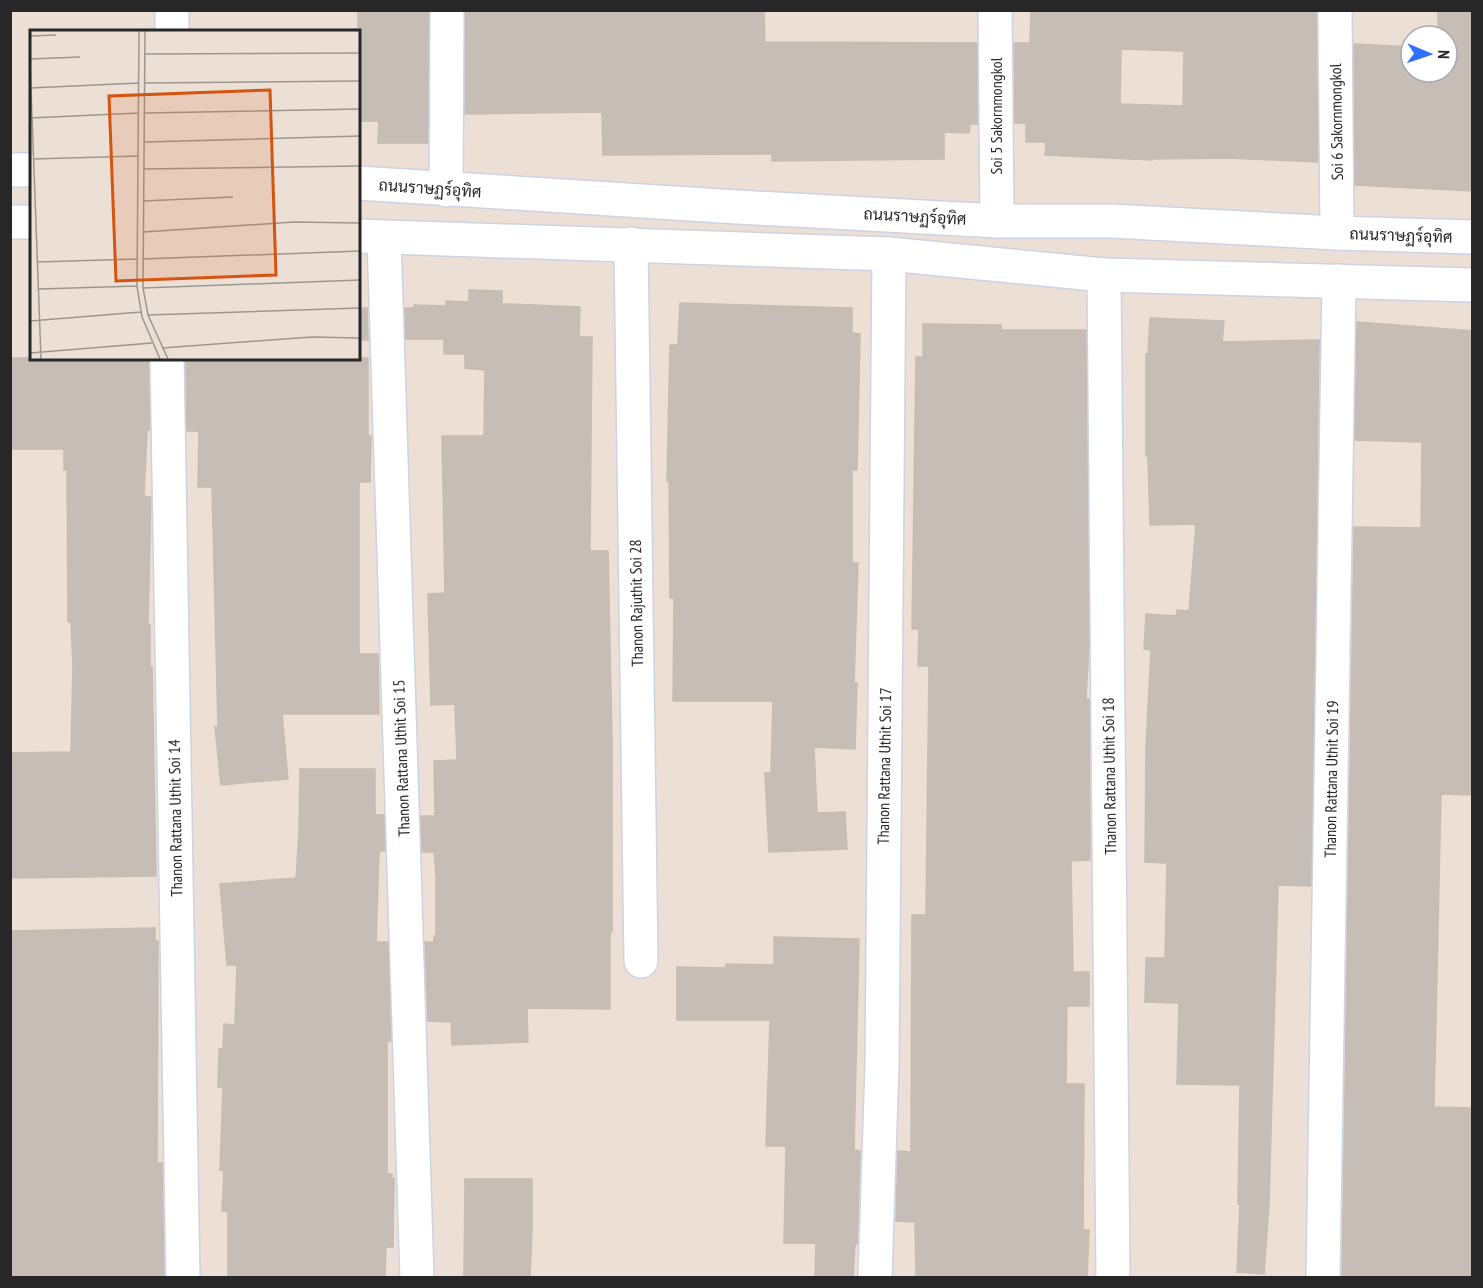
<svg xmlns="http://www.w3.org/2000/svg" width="1483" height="1288" font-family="'PT Sans Narrow',Sarabun,sans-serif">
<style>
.building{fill:#c6bdb7;stroke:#c6bcb0;stroke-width:1.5;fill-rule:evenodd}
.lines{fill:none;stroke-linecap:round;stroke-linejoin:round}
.minor-casing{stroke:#ccd3e2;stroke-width:36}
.minor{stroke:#fff;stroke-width:33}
.labels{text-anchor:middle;stroke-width:6;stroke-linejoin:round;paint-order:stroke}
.street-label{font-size:16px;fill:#272727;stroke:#fff}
.inset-road{fill:none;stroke:#9d9690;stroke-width:1.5}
.view{fill:#d5540f;fill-opacity:0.15;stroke:#d5540f;stroke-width:3}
.inset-edge{fill:none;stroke:#272727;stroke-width:3}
</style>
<rect width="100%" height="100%" fill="#ece0d6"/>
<g class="building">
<path d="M358 10H429L428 143H378L379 121H358Z"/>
<path d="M465 10H764L765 42 977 43V124H970L969 133 944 132V159L772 161V154L603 155 602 112 465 114Z"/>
<path d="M1031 10H1316L1318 162 1228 158 1152 159V160L1045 155 1046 142H1026V123H1015L1014 43H1030ZM1121 49 1184 51 1183 106 1120 104Z"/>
<path d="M1438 10H1473V191L1355 185 1354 44 1411 47V72H1447V36H1438Z"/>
<path d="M469 290 502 291V304H506L580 307 579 337H592L590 551H608L612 741V932H610V1009L527 1008 528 1042 452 1045 451 1022 428 1021 425 942H434V936H436V876L434 852H422L421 816H435L434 761 457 760 455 704 431 705 428 594 445 593 442 436H484L485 370 465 368V354H444V339H406L405 308H414V305L446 306V301L469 302Z"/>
<path d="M680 303 852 308V333L860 334 857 470H852V563H858L854 683H857L855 749 814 747 817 813 845 812 847 849 769 852 765 773H771L773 701H673L674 598H670L669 481H667L670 345H678Z"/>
<path d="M358 308H367L368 340H358Z"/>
<path d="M1150 318 1224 321 1222 342 1319 340 1311 886 1278 885 1269 1204 1264 1274 1237 1272 1240 1204H1238L1240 1085 1177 1084 1179 1003 1145 1002 1146 958H1165L1167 863 1145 862 1146 748 1151 650 1144 649 1146 614 1177 616V610L1189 611 1196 524 1150 525 1148 456H1146V354H1148Z"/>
<path d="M1357 322 1473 331V795L1441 794 1434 1107 1473 1108V1278H1342L1354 527 1421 528 1422 442 1355 440Z"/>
<path d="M923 324 1001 325V330H1086L1089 645 1086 699H1089L1090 860 1071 861 1073 972H1089V1006H1067L1066 1084H1084L1083 1230H1089L1087 1278H916L915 1222 896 1221 898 1151 911 1152 912 915H926L929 666H918L919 629H912L916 357H923Z"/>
<path d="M10 358H148L150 430H147L144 496 151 497 148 625H150V667H152L156 876 10 878V753L71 752 73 666 71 622H68L67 470H64V449H10Z"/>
<path d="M186 358H368V436H371L370 482H359V654H378L379 714H282L288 779 221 785 215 727H218L212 487H198L199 431H187Z"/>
<path d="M300 769H375V815H384L385 851H379L376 942H388L391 1041H387V1174H392L391 1178H394L393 1247H386L385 1278H228V1212L222 1211 224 1171 220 1170 223 1087H218L219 1049H223L224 1024 235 1025 237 965H227L220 884 296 878 299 832Z"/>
<path d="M155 928V941H158L157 1163H162L164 1278H10V931Z"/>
<path d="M774 937 859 939 854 1150 860 1151 857 1244H855L853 1278H815L816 1243H784L786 1146H766L770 1020H677V967L726 968V964L774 965Z"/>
<path d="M465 1179H532V1229L530 1278H464Z"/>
</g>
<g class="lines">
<g class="minor-casing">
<g id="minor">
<path d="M995 10 997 221"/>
<path d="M1335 10 1337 233"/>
<path d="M172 32V10"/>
<path d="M10 170H32"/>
<path d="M358 183 737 207 997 221H1111L1337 233 1472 237"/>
<path d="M446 190 447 15"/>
<path d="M10 222H32"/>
<path d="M358 236 889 254 1104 275 1472 285"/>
<path d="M384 238 417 1278"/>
<path d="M631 244 641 961"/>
<path d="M1104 275 1113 1278"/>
<path d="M167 358 183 1278"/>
<path d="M875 1278 882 1065 889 254"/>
<path d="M1323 1278 1339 281"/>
</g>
</g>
<use href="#minor" class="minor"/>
</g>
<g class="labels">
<g class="street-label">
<text transform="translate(996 116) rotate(-90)" y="6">Soi 5 Sakornmongkol</text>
<text transform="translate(1336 122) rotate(-91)" y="6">Soi 6 Sakornmongkol</text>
<text transform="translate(430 188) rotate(4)" y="6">ถนนราษฏร์อุทิศ</text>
<text transform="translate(915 216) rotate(3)" y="6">ถนนราษฏร์อุทิศ</text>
<text transform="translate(1401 235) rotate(2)" y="6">ถนนราษฏร์อุทิศ</text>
<text transform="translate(636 603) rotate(-91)" y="6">Thanon Rajuthit Soi 28</text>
<text transform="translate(401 758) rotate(-92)" y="6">Thanon Rattana Uthit Soi 15</text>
<text transform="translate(884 766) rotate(-89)" y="6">Thanon Rattana Uthit Soi 17</text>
<text transform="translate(1109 776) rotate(-91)" y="6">Thanon Rattana Uthit Soi 18</text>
<text transform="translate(1331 779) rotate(-89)" y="6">Thanon Rattana Uthit Soi 19</text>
<text transform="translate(175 818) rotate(-91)" y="6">Thanon Rattana Uthit Soi 14</text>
</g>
</g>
<g transform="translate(30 30)">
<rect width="330" height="330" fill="#ece0d6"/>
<path class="inset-road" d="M109 1 107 256 112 287 130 329M115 1 113 258 118 285 138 329M0 6 26 5M114 24 330 23M0 29 50 27M0 32 11 329M115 53 330 51M0 58 109 53M115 83 330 79M0 88 109 83M115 112 330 106M3 129 109 126M113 139 330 136M113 171 203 167M114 202 264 192 330 193M113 229 330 221M7 232 107 229M113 258 330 250M9 259 107 256M118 285 330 278M0 291 111 282M132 318 282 307 330 308M0 323 122 313"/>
<path class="view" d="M240 60 246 245 86 251 79 66Z"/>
<rect width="330" height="330" class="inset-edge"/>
</g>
<rect width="1483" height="1288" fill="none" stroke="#272727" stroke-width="24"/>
<g transform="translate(1429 54) rotate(92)"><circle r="28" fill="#ffffff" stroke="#a9a9a9" stroke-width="1.5"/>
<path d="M0-4.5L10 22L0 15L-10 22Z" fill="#306fff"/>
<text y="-9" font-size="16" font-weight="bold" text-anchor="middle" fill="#272727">N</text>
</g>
</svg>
